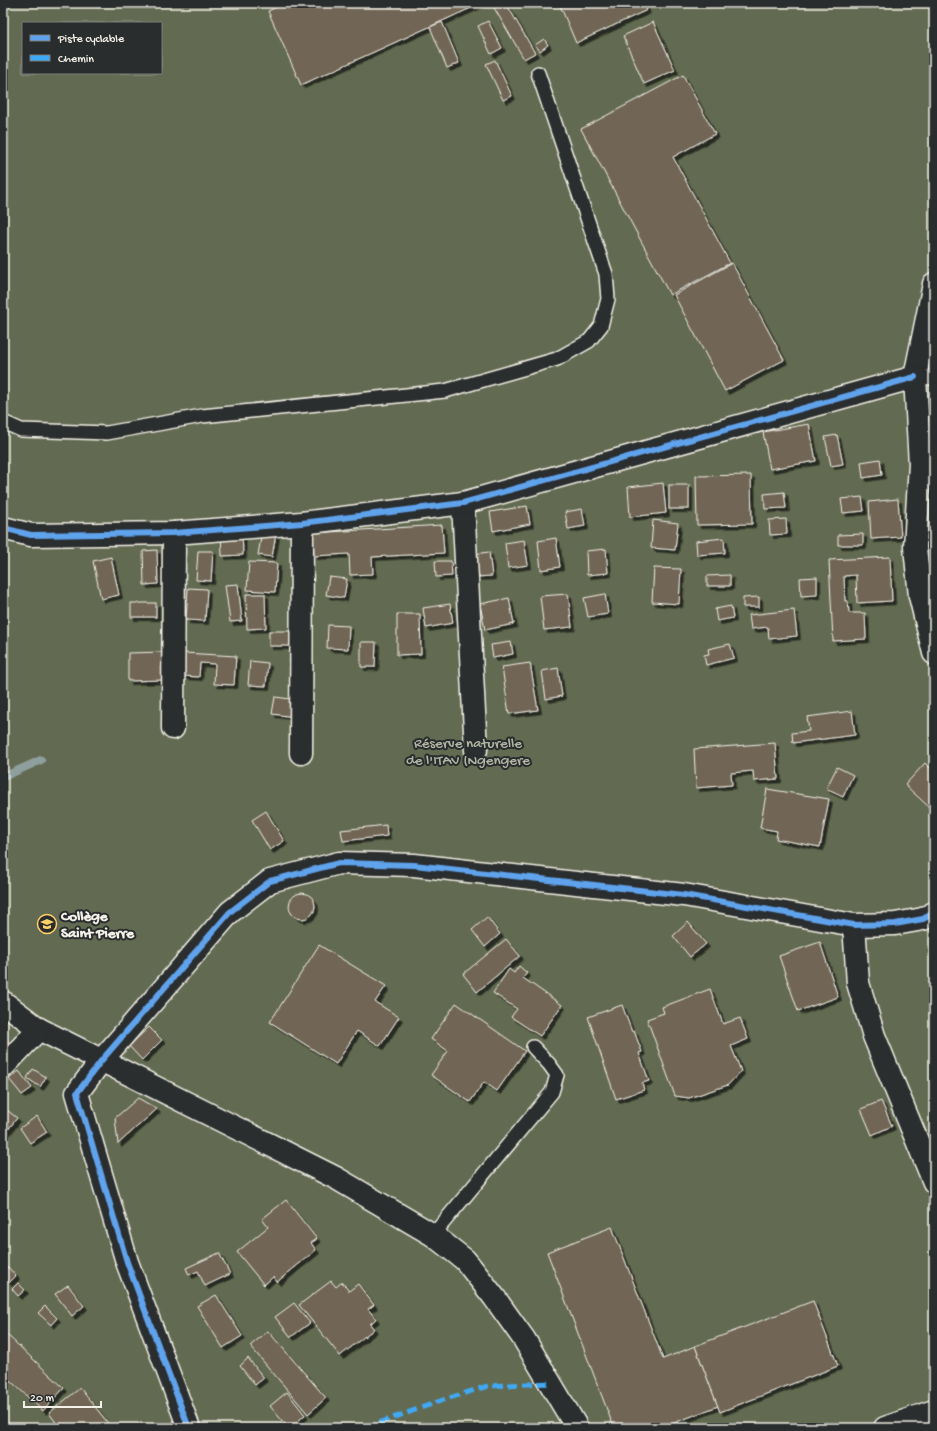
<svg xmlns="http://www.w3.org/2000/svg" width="937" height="1431" font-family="'Gochi Hand',sans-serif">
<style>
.green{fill:#626b51;stroke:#abae9c;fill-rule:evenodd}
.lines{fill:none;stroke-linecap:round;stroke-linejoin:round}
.stream{stroke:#8e9f9e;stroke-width:8}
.building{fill:#716657;stroke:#f4f1e8;filter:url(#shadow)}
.lane-casing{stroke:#f4f1e8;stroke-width:16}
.street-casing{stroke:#f4f1e8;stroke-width:25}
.lane{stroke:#2a2d2e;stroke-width:13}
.street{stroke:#2a2d2e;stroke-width:22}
.quiet{stroke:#3fa9f5;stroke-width:5;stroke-dasharray:10 5;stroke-linecap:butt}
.cycleway-casing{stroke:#2a2d2e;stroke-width:8}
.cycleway{stroke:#60a3ed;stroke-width:6}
.labels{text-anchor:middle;stroke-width:4;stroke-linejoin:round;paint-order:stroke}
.park-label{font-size:15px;fill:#b2b5a4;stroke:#2a2d2e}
.poi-label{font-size:15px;font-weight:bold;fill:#f4f1e8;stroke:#2a2d2e;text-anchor:start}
</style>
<defs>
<filter id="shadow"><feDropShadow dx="3.5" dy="3.5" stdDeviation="0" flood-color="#0009"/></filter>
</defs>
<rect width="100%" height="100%" fill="#2a2d2e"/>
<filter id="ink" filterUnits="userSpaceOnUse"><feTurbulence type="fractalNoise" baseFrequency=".025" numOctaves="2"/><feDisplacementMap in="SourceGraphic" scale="8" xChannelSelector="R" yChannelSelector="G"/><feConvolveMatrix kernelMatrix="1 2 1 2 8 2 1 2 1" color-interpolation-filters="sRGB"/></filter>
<g filter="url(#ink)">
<path class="green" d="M3 3H934V1428H3ZM23 23H161V73H23Z"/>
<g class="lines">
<path class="stream" d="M3 777 41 760"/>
</g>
<g class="building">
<path d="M286 3H482L301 85 268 11Z"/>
<path d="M498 3H506L535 53 524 59 493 6Z"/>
<path d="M559 3H644L647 10 576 43Z"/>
<path d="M488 21 502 48 491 54 478 26Z"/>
<path d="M442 22 459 63 447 68 430 27Z"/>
<path d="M653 22 675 70 644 84 623 36Z"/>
<path d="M544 39 548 45 540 51 535 45Z"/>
<path d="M495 60 512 96 503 100 486 64Z"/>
<path d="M683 75 715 134 673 157 730 263 670 295 581 129Z"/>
<path d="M732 263 784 360 725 391 674 295Z"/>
<path d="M809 424 816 461 770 469 763 432Z"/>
<path d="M837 435 843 464 831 466 825 437Z"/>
<path d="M880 459 882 475 863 478 861 462Z"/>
<path d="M751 475 752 524 697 525 696 476Z"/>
<path d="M663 483 666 513 630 517 628 487Z"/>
<rect x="669" y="485" width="20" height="24"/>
<path d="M784 492 786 508 765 509 764 494Z"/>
<path d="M862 497 864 511 843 513 841 499Z"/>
<path d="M898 499 901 537 871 539 869 502Z"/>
<path d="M527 506 530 524 493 531 490 512Z"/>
<path d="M582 509 585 526 568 529 565 512Z"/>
<path d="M786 519 787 534 770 535 769 520Z"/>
<path d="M653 520 678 523 675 550 651 548Z"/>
<path d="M442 525 444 553 372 557 373 574 350 575 349 554 314 556 313 533Z"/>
<path d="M242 531 243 555 222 556 221 532Z"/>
<path d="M262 531 276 534 272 557 258 555Z"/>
<path d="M863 534V545H838V535Z"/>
<path d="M556 538 560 567 541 570 538 541Z"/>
<path d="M724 538 725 553 697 555 696 541Z"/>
<path d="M524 540 528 565 508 568 505 543Z"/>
<path d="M606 549 608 573 587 575 586 551Z"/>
<path d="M157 550 158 584 144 585 143 551Z"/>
<path d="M198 551H213L211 581 196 580Z"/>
<path d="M489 552 492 576 476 577 474 554Z"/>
<path d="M111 557 119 595 101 599 93 561Z"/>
<path d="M890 557 892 601 857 603 856 575 844 576 845 601H848L849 613H865L866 639 833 641 829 560Z"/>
<path d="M435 561H451L452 576 436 577Z"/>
<path d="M249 562 277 563 275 592 247 590Z"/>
<path d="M654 568 681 569 679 604 652 602Z"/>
<path d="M730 575V586H707V576Z"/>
<path d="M329 577 347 579 344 598 326 595Z"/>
<path d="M817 577V595L801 596 800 578Z"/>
<path d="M238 584 242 621 230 622 225 585Z"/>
<path d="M188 588 207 589 205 621 186 620Z"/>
<path d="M246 594H265L266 628 247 629Z"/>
<path d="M568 594 572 627 544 630 540 596Z"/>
<path d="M605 594 608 614 588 617 584 598Z"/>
<path d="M759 597V607H743V598Z"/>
<path d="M509 598 514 624 485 630 480 604Z"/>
<rect x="131" y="603" width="25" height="14"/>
<path d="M450 604 453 623 426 628 423 608Z"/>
<path d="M731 606 733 618 717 621 715 609Z"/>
<path d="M794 610 797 636 769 639 768 627 751 629 749 615Z"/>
<path d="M397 614H420L421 654 397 655Z"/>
<path d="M328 625 349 626 348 649 327 648Z"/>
<rect x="269" y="631" width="27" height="15"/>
<path d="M361 642H376L375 667H361Z"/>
<path d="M511 642 513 654 493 658 491 645Z"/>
<path d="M730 644 734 658 706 665 704 655 709 654 708 649Z"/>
<path d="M164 652V680L128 681V653Z"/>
<path d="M184 653 236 656 234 685 214 684 215 664 200 663 199 677 183 676Z"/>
<path d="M250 661 268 663 266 686 248 685Z"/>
<path d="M530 663 538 710 509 714 502 667Z"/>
<path d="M558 668 562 696 546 699 542 671Z"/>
<path d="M275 697 298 700 295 717 272 714Z"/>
<path d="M852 711 855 735 793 743 792 733 809 731 807 717Z"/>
<path d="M775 743 778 779 754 781 753 771 731 773 732 785 696 788 694 749Z"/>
<path d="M925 763 934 772V806L931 809 905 785Z"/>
<path d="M837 767 853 775 843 797 826 789Z"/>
<path d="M767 789 829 799 820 847 776 839 777 831 760 828Z"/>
<path d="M266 811 284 841 270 850 252 820Z"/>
<path d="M386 825 387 836 343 841 341 830Z"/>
<circle cx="302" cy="906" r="13"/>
<path d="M487 917 500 934 485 947 472 930Z"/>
<path d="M688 922 706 944 690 957 673 936Z"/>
<path d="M506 939 520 956 477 992 463 974Z"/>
<path d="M820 942 838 997 798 1011 779 956Z"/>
<path d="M319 945 386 986 375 1002 399 1017 380 1046 357 1031 336 1064 270 1022Z"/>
<path d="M519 966 527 973 523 978 562 1005 540 1036 511 1017 517 1009 493 993 509 969 514 973Z"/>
<path d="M710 989 723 1024 740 1018 748 1039 731 1046 741 1071 728 1085 689 1098 675 1096 647 1019 664 1013 662 1007Z"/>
<path d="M456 1003 525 1051 497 1091 484 1082 470 1102 431 1075 448 1051 431 1039Z"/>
<path d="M622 1005 632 1032 634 1031 642 1052 639 1053 649 1081 642 1083 644 1090 616 1099 588 1017Z"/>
<path d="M149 1027 162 1040 142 1060 129 1046Z"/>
<path d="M3 1036 11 1044 3 1053Z"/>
<path d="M33 1069 46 1077 40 1087 27 1078Z"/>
<path d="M19 1071 32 1088 22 1095 9 1079Z"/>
<path d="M138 1098 157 1109 118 1144 115 1118Z"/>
<path d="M881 1101 892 1126 872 1135 861 1109Z"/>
<path d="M3 1107 17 1118 3 1136Z"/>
<path d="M37 1116 47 1132 30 1143 20 1128Z"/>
<path d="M286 1200 317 1239 311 1243 316 1250 277 1282 273 1277 264 1285 237 1252 268 1227 262 1219Z"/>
<path d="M612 1227 663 1359 695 1346 718 1406 661 1428H614L547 1252Z"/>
<path d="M219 1253 230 1274 205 1286 198 1271 189 1275 186 1268Z"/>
<path d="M8 1267 16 1276 9 1283 3 1277V1272Z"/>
<path d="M331 1281 336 1287 342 1282 349 1291 358 1284 374 1305 368 1309 376 1319 370 1324 374 1329 340 1356 299 1305Z"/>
<path d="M18 1283 25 1290 18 1296 12 1289Z"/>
<path d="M68 1285 84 1306 72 1316 55 1294Z"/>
<path d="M216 1295 242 1336 223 1348 197 1306Z"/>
<path d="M813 1301 838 1366 720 1412 695 1346Z"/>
<path d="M294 1303 310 1323 291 1337 275 1317Z"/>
<path d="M45 1306 57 1318 51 1325 38 1313Z"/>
<path d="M3 1331 64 1388 43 1411 3 1374Z"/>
<path d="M268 1331 326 1398 308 1414 250 1346Z"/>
<path d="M248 1358 264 1378 255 1385 240 1366Z"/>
<path d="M80 1388 112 1428H60L49 1413Z"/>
<path d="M287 1392 305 1415 290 1428H288L270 1406Z"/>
</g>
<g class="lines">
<g class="lane-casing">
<g id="lane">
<path d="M915 377 934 378"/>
<path d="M3 422 21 430 107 433 202 416 445 391 557 359 589 341 601 326 608 299 606 274 538 73"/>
<path d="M433 1235 552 1092 557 1075 549 1064 533 1047"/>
</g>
</g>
<g class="street-casing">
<g id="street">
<path d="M934 284 915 377 920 464 915 547 920 596 934 653"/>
<path d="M463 503 476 750"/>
<path d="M3 528 31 535 174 533 302 523 463 503 915 377"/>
<path d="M173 728 174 533"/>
<path d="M301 753 302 523"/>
<path d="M854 925 858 983 874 1036 934 1182"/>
<path d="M3 1002 39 1029 336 1178 433 1235 465 1260 494 1297 524 1339 577 1428"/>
<path d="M3 1067 39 1029"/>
<path d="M189 1428 127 1262 77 1093 101 1061 230 912 270 881 339 863 414 865 684 895 854 925 895 924 923 919 934 913"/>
<path d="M885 1428 934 1411"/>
</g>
</g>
<use href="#lane" class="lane"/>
<use href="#street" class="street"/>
<path class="quiet" d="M365 1428 443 1400 488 1386 551 1383"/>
<g class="cycleway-casing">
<g id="cycleway">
<path d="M3 528 31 535 174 533 302 523 463 503 915 377"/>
<path d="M189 1428 127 1262 77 1093 101 1061 230 912 270 881 339 863 414 865 684 895 854 925 895 924 923 919 934 913"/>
</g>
</g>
<use href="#cycleway" class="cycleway"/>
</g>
</g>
<defs>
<g id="school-ring" transform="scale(1)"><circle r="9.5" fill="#2a2d2e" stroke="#ffd166" stroke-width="1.5"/><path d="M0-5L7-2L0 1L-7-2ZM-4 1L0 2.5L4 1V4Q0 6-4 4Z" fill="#ffd166"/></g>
</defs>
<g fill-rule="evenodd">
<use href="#school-ring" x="47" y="924"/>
</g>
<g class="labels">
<g class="park-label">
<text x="468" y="747">Réserve naturelle<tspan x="468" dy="17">de l'ITAV (Ngengere</tspan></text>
</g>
<g class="poi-label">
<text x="61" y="920">Collège<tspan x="61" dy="17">Saint Pierre</tspan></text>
</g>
</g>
<rect width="937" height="1431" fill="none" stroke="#2a2d2e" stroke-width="16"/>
<rect x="8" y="8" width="921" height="1415" fill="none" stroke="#f4f1e8" stroke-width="1.5" filter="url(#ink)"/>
<rect x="22" y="22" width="140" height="52" fill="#2a2d2e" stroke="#7b7b78"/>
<rect x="30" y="35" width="20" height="6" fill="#60a3ed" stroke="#7b7b78"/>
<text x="58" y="42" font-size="12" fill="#f4f1e8">Piste cyclable</text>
<rect x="30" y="55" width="20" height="6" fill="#3fa9f5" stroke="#7b7b78"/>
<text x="58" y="62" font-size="12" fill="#f4f1e8">Chemin</text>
<path d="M24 1401v6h77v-6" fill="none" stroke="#f4f1e8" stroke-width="2"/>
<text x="30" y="1401" font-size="12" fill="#f4f1e8" stroke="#2a2d2e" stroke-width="3" paint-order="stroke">20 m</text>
</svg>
